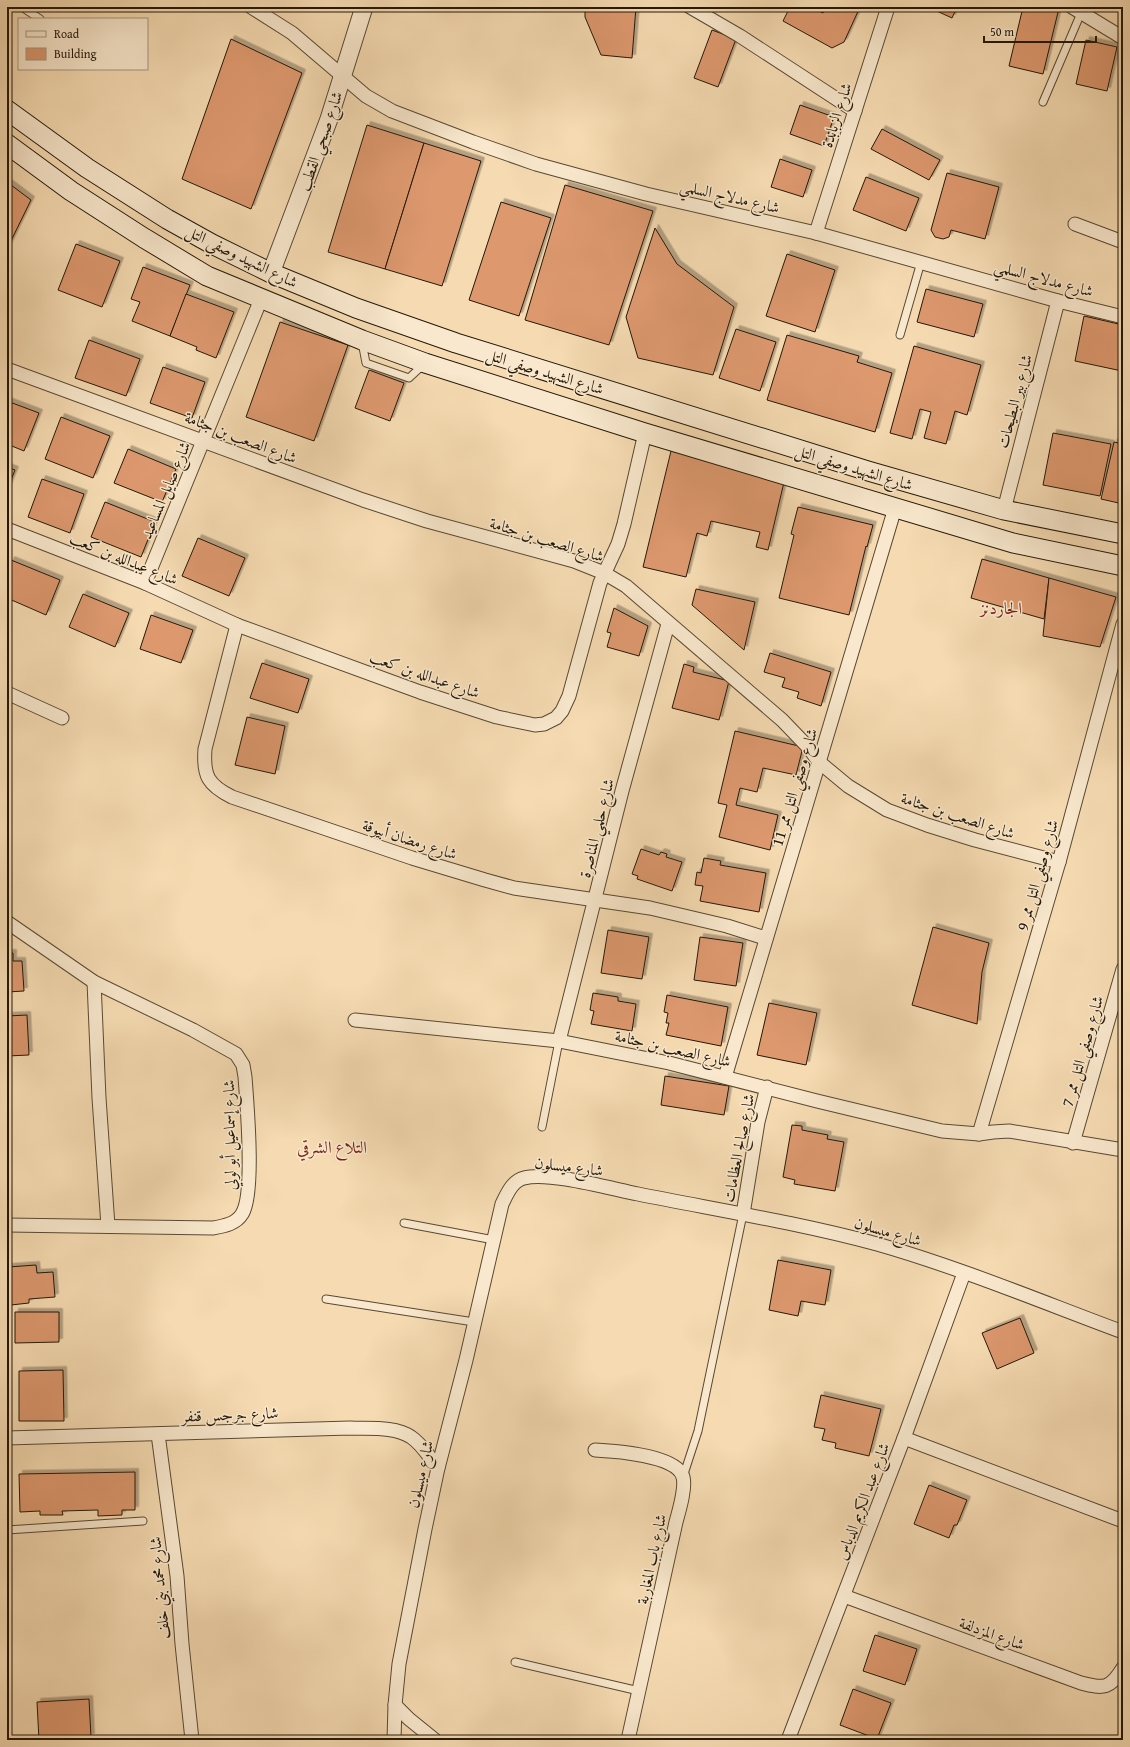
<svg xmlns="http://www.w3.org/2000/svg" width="1130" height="1747" font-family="'Gentium Book Plus',Amiri,serif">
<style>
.building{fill:#dd986e;stroke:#231809;filter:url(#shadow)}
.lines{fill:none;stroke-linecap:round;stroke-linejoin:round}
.service-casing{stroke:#584933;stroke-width:9}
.minor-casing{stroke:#584933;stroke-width:15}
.tertiary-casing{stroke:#584933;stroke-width:19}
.secondary-casing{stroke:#231809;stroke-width:21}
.service{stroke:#f9e8cd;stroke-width:7}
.minor{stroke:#f9e8cd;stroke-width:13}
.tertiary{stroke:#f9e8cd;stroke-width:17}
.secondary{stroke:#f9e8cd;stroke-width:19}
.labels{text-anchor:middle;stroke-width:3;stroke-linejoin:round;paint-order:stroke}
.street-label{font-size:16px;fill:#231809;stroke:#f9e8cd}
.neighbourhood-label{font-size:17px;fill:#7a1f14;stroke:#f9e8cd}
</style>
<defs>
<filter id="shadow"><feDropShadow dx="3.5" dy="-3.5" stdDeviation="0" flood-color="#0004"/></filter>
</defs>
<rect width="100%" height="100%" fill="#f6dbb2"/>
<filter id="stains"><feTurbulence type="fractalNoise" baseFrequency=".005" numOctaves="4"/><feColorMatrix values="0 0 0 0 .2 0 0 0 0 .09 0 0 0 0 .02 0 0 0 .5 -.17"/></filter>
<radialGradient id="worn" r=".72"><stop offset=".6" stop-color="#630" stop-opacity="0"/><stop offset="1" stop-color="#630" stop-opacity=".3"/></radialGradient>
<g class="building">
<path d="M585 7H636L632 58 601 55 585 17Z"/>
<path d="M790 7H811L823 13 826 7H860L844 42 832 48 783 21Z"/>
<path d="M928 7H957L952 18Z"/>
<path d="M1023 7 1059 8 1043 74 1009 66Z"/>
<path d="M712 30 736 39 718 87 694 78Z"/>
<path d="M231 39 302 73 251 209 182 179Z"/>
<path d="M1086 40 1117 47 1107 91 1076 84Z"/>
<path d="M800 105 834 117 824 146 790 134Z"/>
<path d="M367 125 424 143 385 269 328 252Z"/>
<path d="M882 129 940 160 929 180 871 149Z"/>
<path d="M424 143 481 161 442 286 385 269Z"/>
<path d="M780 159 812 170 803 197 771 187Z"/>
<path d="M947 173 999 187 985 239 951 230 949 237 943 239 935 237 931 230Z"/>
<path d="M866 177 919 198 906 231 853 210Z"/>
<path d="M7 182 31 200 7 249Z"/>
<path d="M565 185 653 211 609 345 525 320Z"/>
<path d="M501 202 551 218 519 316 469 300Z"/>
<path d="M655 228 677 264 734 307 713 375 638 358 626 317Z"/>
<path d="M76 244 120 261 102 307 58 290Z"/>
<path d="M787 254 835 270 815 332 766 316Z"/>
<path d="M143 267 190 285 170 336 132 321 140 302 131 299Z"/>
<path d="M926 289 983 304 974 337 917 322Z"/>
<path d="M186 294 234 312 216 358 196 350 197 347 170 336Z"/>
<path d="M1084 316 1123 325 1122 371 1075 361Z"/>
<path d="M280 322 348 345 314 441 246 417Z"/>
<path d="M736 329 776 342 760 391 719 378Z"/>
<path d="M787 335 859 356 857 362 892 373 875 432 767 400Z"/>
<path d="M89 340 140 359 126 396 75 378Z"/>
<path d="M914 346 981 365 967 415 955 411 946 444 924 438 931 412 920 409 912 439 890 433Z"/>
<path d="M163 367 205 382 192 418 150 403Z"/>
<path d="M369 370 404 383 390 421 355 408Z"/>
<path d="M7 401 39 413 24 451 7 444Z"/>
<path d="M61 417 110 436 93 478 45 459Z"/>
<path d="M1053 433 1111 444 1100 496 1043 485Z"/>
<path d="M1114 442 1123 444V504L1101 499Z"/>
<path d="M128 449 176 469 162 502 114 483Z"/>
<path d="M671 451 785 478 768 550 756 547 760 532 711 521 707 536 697 533 686 577 643 567Z"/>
<path d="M7 467 15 470 7 490Z"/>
<path d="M42 479 84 494 70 533 28 517Z"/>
<path d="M105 502 155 522 141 557 91 537Z"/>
<path d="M798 507 873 525 867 547 866 546 849 615 779 598 794 535 791 534Z"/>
<path d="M198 538 245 558 229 596 182 576Z"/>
<path d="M982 559 1049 578 1044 619 971 598Z"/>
<path d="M11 560 60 580 46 615 7 598V569Z"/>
<path d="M1049 578 1116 597 1100 647 1043 636Z"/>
<path d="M696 589 755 602 744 650 692 605Z"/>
<path d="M83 594 129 613 115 647 69 627Z"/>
<path d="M614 608 648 626 639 656 607 647 611 633 607 632Z"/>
<path d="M151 615 193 630 181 663 140 649Z"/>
<path d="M770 653 831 672 821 706 797 698 799 692 782 687 785 678 764 672Z"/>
<path d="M262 663 309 679 298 713 250 698Z"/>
<path d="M684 664 694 667 693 672 729 681 719 720 672 708Z"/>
<path d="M247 717 285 726 275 774 235 765Z"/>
<path d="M735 731 803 747 796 775 763 768 757 792 740 788 736 805 778 815 770 850 719 837 727 805 718 803Z"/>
<path d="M641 849 659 855 661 852 667 854 666 857 682 862 672 891 637 879 638 876 632 874Z"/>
<path d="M704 858 721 861 720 865 766 873 759 912 700 901 703 886 695 885 697 872 701 873Z"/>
<path d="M933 927 989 943 982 972 977 1024 912 1005Z"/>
<path d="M608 930 649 937 642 979 601 973Z"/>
<path d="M700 937 743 943 736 986 694 980Z"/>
<path d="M7 953H13V961H22L24 991 7 992Z"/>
<path d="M593 993 618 997V1001L636 1004 632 1031 591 1024 594 1011 590 1010Z"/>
<path d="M667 995 728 1007 721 1046 666 1035 669 1023H666L668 1013 664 1012Z"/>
<path d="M769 1003 817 1013 806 1065 757 1055Z"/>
<path d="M27 1015 29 1055 7 1056V1016Z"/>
<path d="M665 1076 729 1086 724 1115 661 1105Z"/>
<path d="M792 1125 802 1126V1130L828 1135 827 1139 844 1142 835 1191 794 1184 795 1180 783 1177Z"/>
<path d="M778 1260 831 1270 825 1305 801 1301 798 1316 769 1310Z"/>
<path d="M36 1265 37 1273 53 1272 55 1297 29 1299V1303L11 1305 10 1297 7 1298 8 1267Z"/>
<path d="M15 1312H59V1342L15 1343Z"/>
<path d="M1020 1318 1034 1353 997 1369 982 1333Z"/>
<path d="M63 1370 64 1421H19V1371Z"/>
<path d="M821 1395 881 1409 869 1456 835 1448 836 1443 822 1440 825 1429 814 1427Z"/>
<path d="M135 1472V1510H122V1515L98 1516V1510L62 1511 63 1515H40V1511L20 1512 19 1474Z"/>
<path d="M929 1485 967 1500 957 1525H954L949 1538 914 1524Z"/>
<path d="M875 1635 917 1649 905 1685 863 1671Z"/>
<path d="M853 1689 891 1703 877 1739 840 1725Z"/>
<path d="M89 1699 91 1737 39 1740 37 1702Z"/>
</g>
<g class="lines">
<g class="service-casing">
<g id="service">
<path d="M22 7 40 19"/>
<path d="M1043 102 1081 13"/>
<path d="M900 335 921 262"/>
<path d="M362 342 366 363 409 378 423 365"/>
<path d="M542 1127 559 1041"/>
<path d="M404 1223 494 1240"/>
<path d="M326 1299 474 1322"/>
<path d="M683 1477 698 1431 743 1214"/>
<path d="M7 1530 143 1521"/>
<path d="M515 1662 639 1691"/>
</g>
</g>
<g class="minor-casing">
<g id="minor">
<path d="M251 7 292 33 366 96 392 111 473 142 536 164 646 194 816 233 1058 301 1123 317"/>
<path d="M690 7 740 36 855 111"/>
<path d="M1072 7 1123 38"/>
<path d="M1075 224 1123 242"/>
<path d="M816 233 888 7"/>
<path d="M7 369 363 500 427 521 574 561 604 573 626 586 782 720 809 748 819 762 848 786 887 810 927 825 975 840 1059 862"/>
<path d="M1004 510 1058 301"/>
<path d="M7 529 145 583 237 625 420 692 497 717 535 725 544 724 556 718 562 711 569 696 600 583 618 544 624 524 645 433"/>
<path d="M145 583 261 299"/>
<path d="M237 625 205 749C203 776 208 785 232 797L412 858 485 880 514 888 650 908 727 926 765 938"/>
<path d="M7 693 62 718"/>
<path d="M7 922 94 982 193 1030 236 1054 243 1065 245 1077C247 1104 255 1194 242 1214 236 1224 224 1226 213 1228L7 1225"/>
<path d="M94 982 99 1098 108 1226"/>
<path d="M355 1020 559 1041 669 1063 817 1101 942 1131 979 1134 993 1132 1009 1131 1123 1150"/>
<path d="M559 1041 622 791 668 624"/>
<path d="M725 1077 895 508"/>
<path d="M979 1134 1059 862 1123 624"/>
<path d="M1073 1143 1123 969"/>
<path d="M743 1214 758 1122 767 1087"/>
<path d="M158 1434 177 1576 182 1644 192 1740"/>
<path d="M7 1438 350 1428C369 1429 395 1426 411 1437 422 1444 430 1458 438 1468"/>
<path d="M904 1438 1123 1521"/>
<path d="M595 1450C614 1451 677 1455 683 1477 686 1488 679 1511 676 1522L628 1740"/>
<path d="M844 1596 1081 1683C1104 1689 1110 1689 1123 1668"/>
<path d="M395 1705 409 1719 435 1740"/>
<path d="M394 1740 395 1705 399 1664 425 1529 438 1468 466 1360 502 1204C507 1194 512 1181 524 1178 548 1171 612 1189 638 1194 718 1210 799 1223 877 1244 961 1268 1042 1302 1123 1332"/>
<path d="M788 1740 904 1438 964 1273"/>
</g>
</g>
<g class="tertiary-casing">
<path id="tertiary" d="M271 273 329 119 364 7"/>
</g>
<g class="secondary-casing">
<g id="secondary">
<path d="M7 110 87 168 167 219 212 244 271 273 356 308 456 343 868 471 1004 510 1123 534"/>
<path d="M7 144 71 191 144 238 207 276 362 340 425 363 645 433 1013 543 1123 566"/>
</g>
</g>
<use href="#service" class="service"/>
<use href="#minor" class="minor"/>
<use href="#tertiary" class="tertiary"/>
<use href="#secondary" class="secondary"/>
</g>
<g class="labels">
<g class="street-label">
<text transform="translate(836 115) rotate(-72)" y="6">شارع الزبابدة</text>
<text transform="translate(320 141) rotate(-71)" y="6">شارع صبحي القطب</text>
<text transform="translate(730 196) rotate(13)" y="6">شارع مدلاج السلمي</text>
<text transform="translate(242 256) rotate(26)" y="6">شارع الشهيد وصفي التل</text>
<text transform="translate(1044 278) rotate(15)" y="6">شارع مدلاج السلمي</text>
<text transform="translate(545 371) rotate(17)" y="6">شارع الشهيد وصفي التل</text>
<text transform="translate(1014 401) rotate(-75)" y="6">شارع بير البطيحات</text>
<text transform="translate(241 437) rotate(21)" y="6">شارع الصعب بن جثامة</text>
<text transform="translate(854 467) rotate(17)" y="6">شارع الشهيد وصفي التل</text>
<text transform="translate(165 490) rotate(-67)" y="6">شارع صايل المساعيد</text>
<text transform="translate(547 539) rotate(17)" y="6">شارع الصعب بن جثامة</text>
<text transform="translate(124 558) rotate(22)" y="6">شارع عبدالله بن كعب</text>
<text transform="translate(425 674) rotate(19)" y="6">شارع عبدالله بن كعب</text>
<text transform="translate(794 787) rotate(-73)" y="6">شارع وصفي التل ممر 11</text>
<text transform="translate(958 815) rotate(18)" y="6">شارع الصعب بن جثامة</text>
<text transform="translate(596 828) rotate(-76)" y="6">شارع حلمي المناصرة</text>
<text transform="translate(410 839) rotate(18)" y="6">شارع رمضان أبيوقة</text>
<text transform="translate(1037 875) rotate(-74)" y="6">شارع وصفي التل ممر 9</text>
<text transform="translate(673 1048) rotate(13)" y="6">شارع الصعب بن جثامة</text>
<text transform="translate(1082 1051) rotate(-74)" y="6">شارع وصفي التل ممر 7</text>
<text transform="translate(229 1135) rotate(-91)" y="6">شارع إسماعيل أبو لولي</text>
<text transform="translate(738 1148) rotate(-79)" y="6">شارع صالح العظامات</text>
<text transform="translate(569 1166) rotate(7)" y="6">شارع ميسلون</text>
<text transform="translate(888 1231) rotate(16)" y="6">شارع ميسلون</text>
<text transform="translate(230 1414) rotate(-2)" y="6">شارع جرجس قنفر</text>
<text transform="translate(420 1474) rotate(-77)" y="6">شارع ميسلون</text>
<text transform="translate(862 1501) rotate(-69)" y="6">شارع عبد الكريم الدباس</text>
<text transform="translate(651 1559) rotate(-78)" y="6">شارع باب المغاربة</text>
<text transform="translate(159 1588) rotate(-95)" y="6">شارع محمد بني خلف</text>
<text transform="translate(992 1633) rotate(20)" y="6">شارع المزدلفة</text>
</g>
<g class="neighbourhood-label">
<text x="1001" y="614">الجاردنز</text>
<text x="332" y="1153">التلاع الشرقي</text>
</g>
</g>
<rect width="1130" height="1747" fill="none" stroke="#f6dbb2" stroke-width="24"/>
<rect x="8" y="8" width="1114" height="1731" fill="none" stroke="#231809" stroke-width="2"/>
<rect x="12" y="12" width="1106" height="1723" fill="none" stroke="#231809"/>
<rect x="18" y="18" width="130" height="52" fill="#f9e8cd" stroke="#a3957f"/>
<rect x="26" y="31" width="20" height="6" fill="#f9e8cd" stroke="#a3957f"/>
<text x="54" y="38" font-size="12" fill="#231809">Road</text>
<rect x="26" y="48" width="20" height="12" fill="#dd986e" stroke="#a3957f"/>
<text x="54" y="58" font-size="12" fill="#231809">Building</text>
<path d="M984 36v6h112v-6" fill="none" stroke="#231809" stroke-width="2"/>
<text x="990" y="36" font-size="12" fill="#231809" stroke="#f9e8cd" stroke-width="3" paint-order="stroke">50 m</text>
<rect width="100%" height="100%" filter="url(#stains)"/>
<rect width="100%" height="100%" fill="url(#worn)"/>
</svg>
